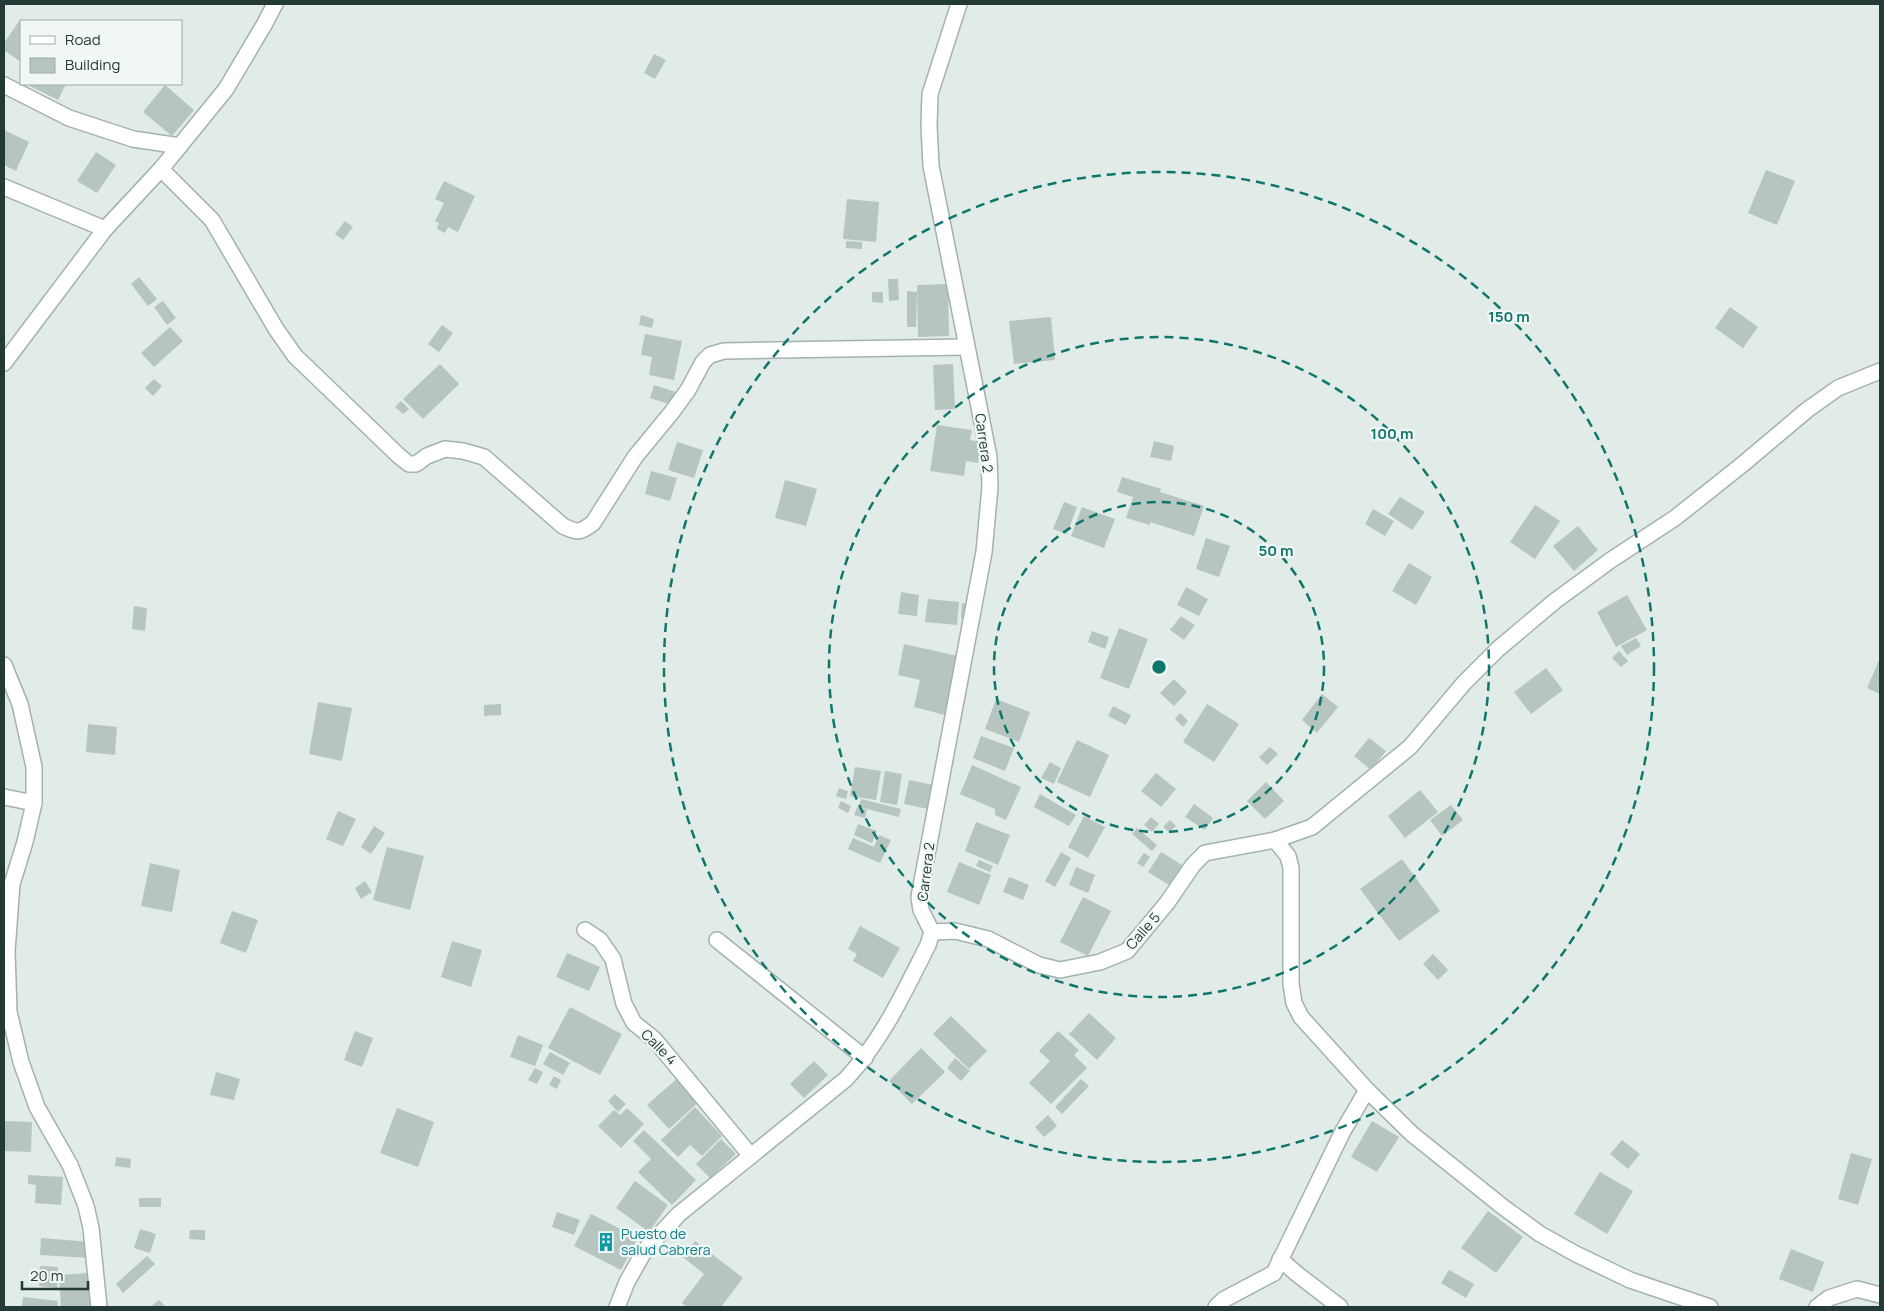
<svg xmlns="http://www.w3.org/2000/svg" width="1884" height="1311" font-family="Manrope,sans-serif">
<style>
.building{fill:#b7c5c1}
.lines{fill:none;stroke-linecap:round;stroke-linejoin:round}
.minor-casing{stroke:#a4b2ae;stroke-width:18}
.minor{stroke:#fff;stroke-width:15}
.ring{fill:none;stroke:#0f766e;stroke-width:2.5;stroke-dasharray:9 6}
.labels{text-anchor:middle;stroke-width:4.5;stroke-linejoin:round;paint-order:stroke}
.street-label{font-size:14px;fill:#233a36;stroke:#f1f7f5}
.culture-label{font-size:14px;fill:#0d838f;stroke:#f1f7f5;text-anchor:start}
.centre{fill:#0f766e;stroke:#f1f7f5;stroke-width:2.5}
.ring-label{font-size:15px;text-anchor:middle;font-weight:bold;fill:#0f766e;stroke:#f1f7f5;stroke-width:4.5;stroke-linejoin:round;paint-order:stroke}
</style>
<rect width="100%" height="100%" fill="#e1ebe7"/>
<g class="building">
<path d="M20 20 21 21V62L4 50V43Z"/>
<path d="M654 54 666 60 655 79 644 73Z"/>
<path d="M26 84H66L58 100Z"/>
<path d="M165 85 194 110 172 136 143 112Z"/>
<path d="M4 130 29 142 16 171 4 165Z"/>
<path d="M96 152 116 165 97 193 77 181Z"/>
<path d="M1766 170 1795 181 1777 225 1748 213Z"/>
<path d="M444 181 475 196 458 232 448 227 445 233 437 229 439 223 435 221 444 203 435 199Z"/>
<path d="M847 199 879 202 876 242 843 239Z"/>
<path d="M345 221 353 227 343 240 335 234Z"/>
<path d="M846 241 862 242V249L846 248Z"/>
<path d="M139 277 157 299 148 306 131 284Z"/>
<path d="M888 279H898L899 300 889 301Z"/>
<path d="M948 284 949 336 918 337 917 285Z"/>
<path d="M907 291 917 292 916 327H907Z"/>
<path d="M872 292H883V303L872 302Z"/>
<path d="M163 301 176 318 167 325 154 307Z"/>
<path d="M1730 307 1758 327 1743 348 1715 328Z"/>
<path d="M641 315 654 319 652 328 639 325Z"/>
<path d="M1051 317 1055 360 1014 364 1009 321Z"/>
<path d="M442 325 453 333 439 352 428 344Z"/>
<path d="M170 327 183 341 154 367 141 353Z"/>
<path d="M645 334 682 341 674 380 649 375 652 357 641 355Z"/>
<path d="M440 364 459 384 423 419 403 399Z"/>
<path d="M953 364 955 409 935 410 933 365Z"/>
<path d="M154 379 162 386 153 396 145 388Z"/>
<path d="M654 385 676 392 672 405 650 398Z"/>
<path d="M401 401 409 409 403 414 395 407Z"/>
<path d="M937 425 972 430 970 440 982 442 978 463 966 461 964 476 930 471Z"/>
<path d="M1154 441 1174 446 1171 461 1150 457Z"/>
<path d="M677 442 703 450 694 478 668 470Z"/>
<path d="M651 471 677 478 670 501 645 494Z"/>
<path d="M1122 477 1161 489 1160 492 1204 506 1194 536 1150 522V525L1126 518 1133 497 1117 492Z"/>
<path d="M785 480 817 489 806 526 775 518Z"/>
<path d="M1400 497 1425 512 1412 530 1388 514Z"/>
<path d="M1064 502 1077 507 1067 534 1053 529Z"/>
<path d="M1535 505 1560 521 1535 559 1510 542Z"/>
<path d="M1082 507 1115 519 1104 548 1071 536Z"/>
<path d="M1373 509 1394 521 1385 536 1365 524Z"/>
<path d="M1578 526 1598 550 1574 571 1553 546Z"/>
<path d="M1206 538 1230 546 1219 577 1196 569Z"/>
<path d="M1409 563 1432 577 1416 605 1392 591Z"/>
<path d="M1186 587 1208 599 1199 616 1177 605Z"/>
<path d="M901 592 919 595 917 616 898 614Z"/>
<path d="M1627 595 1647 630 1616 647 1597 612Z"/>
<path d="M928 599 959 602 957 625 925 622Z"/>
<path d="M962 603 969 604 967 619 961 618Z"/>
<path d="M134 606 147 608 145 631 132 629Z"/>
<path d="M1181 616 1195 625 1184 640 1170 630Z"/>
<path d="M1119 628 1148 639 1129 689 1100 678Z"/>
<path d="M1092 631 1109 637 1105 649 1088 642Z"/>
<path d="M1636 638 1641 646 1627 655 1621 646Z"/>
<path d="M904 644 958 656 945 715 914 707 920 680 898 675Z"/>
<path d="M1619 651 1628 661 1621 667 1612 658Z"/>
<path d="M1880 658V694L1867 688Z"/>
<path d="M1546 668 1563 690 1531 714 1514 692Z"/>
<path d="M1174 679 1187 692 1174 706 1160 693Z"/>
<path d="M1322 694 1338 707 1317 733 1302 720Z"/>
<path d="M996 699 1030 712 1019 742 985 729Z"/>
<path d="M318 702 352 708 342 761 309 754Z"/>
<path d="M501 704V715L484 716V705Z"/>
<path d="M1207 704 1239 724 1214 762 1183 742Z"/>
<path d="M1113 706 1131 715 1126 725 1108 716Z"/>
<path d="M1180 713 1188 721 1183 727 1175 719Z"/>
<path d="M88 724 117 727 115 755 86 752Z"/>
<path d="M981 736 1014 748 1005 771 973 758Z"/>
<path d="M1369 738 1386 751 1371 770 1354 756Z"/>
<path d="M1077 740 1109 755 1090 797 1057 782Z"/>
<path d="M1270 747 1278 754 1267 765 1259 757Z"/>
<path d="M1050 762 1061 768 1054 784 1041 778Z"/>
<path d="M972 765 1021 787 1006 820 995 815V809L960 794Z"/>
<path d="M855 767 881 771 876 800 850 796Z"/>
<path d="M885 771 902 774 897 805 880 802Z"/>
<path d="M1156 773 1176 789 1161 807 1141 791Z"/>
<path d="M909 780 938 786 933 810 904 804Z"/>
<path d="M1266 782 1284 801 1265 819 1247 801Z"/>
<path d="M839 788 848 791 846 799 836 796Z"/>
<path d="M1420 790 1438 812 1405 838 1388 816Z"/>
<path d="M1040 794 1076 815 1069 826 1034 807Z"/>
<path d="M861 799 901 809 899 817 859 807Z"/>
<path d="M841 801 851 806 848 813 838 808Z"/>
<path d="M1194 804 1213 818 1205 830 1185 817Z"/>
<path d="M1451 805 1463 820 1442 836 1430 820Z"/>
<path d="M857 807 867 810 865 818 854 815Z"/>
<path d="M338 811 356 819 343 846 326 839Z"/>
<path d="M1084 816 1105 827 1088 858 1068 847Z"/>
<path d="M1151 817 1159 824 1152 832 1144 825Z"/>
<path d="M1170 820 1176 826 1169 832 1163 827Z"/>
<path d="M976 822 1010 835 998 865 965 851Z"/>
<path d="M858 824 877 831 872 843 854 835Z"/>
<path d="M374 826 385 833 371 854 361 847Z"/>
<path d="M1137 828 1157 845 1152 851 1132 834Z"/>
<path d="M879 835 891 840 880 863 848 849 853 838 874 847Z"/>
<path d="M387 847 424 856 410 910 373 900Z"/>
<path d="M1061 852 1071 858 1055 887 1045 881Z"/>
<path d="M1161 852 1182 865 1169 885 1148 872Z"/>
<path d="M1144 853 1150 857 1143 867 1137 863Z"/>
<path d="M1402 859 1440 911 1399 941 1360 889Z"/>
<path d="M979 860 993 866 990 872 976 866Z"/>
<path d="M959 862 991 875 979 905 947 892Z"/>
<path d="M150 863 180 870 172 912 141 906Z"/>
<path d="M1076 867 1095 875 1088 893 1069 885Z"/>
<path d="M1009 877 1029 885 1023 900 1003 892Z"/>
<path d="M365 881 372 892 361 899 355 888Z"/>
<path d="M1083 897 1111 911 1088 956 1060 942Z"/>
<path d="M232 911 258 920 246 953 220 943Z"/>
<path d="M860 926 900 948 883 978 853 961 857 954 848 949Z"/>
<path d="M452 941 482 950 471 987 441 977Z"/>
<path d="M567 953 600 967 589 991 556 977Z"/>
<path d="M1433 954 1448 970 1438 980 1423 964Z"/>
<path d="M570 1007 622 1034 600 1075 548 1048Z"/>
<path d="M1089 1013 1116 1038 1097 1060 1069 1034Z"/>
<path d="M951 1016 987 1051 969 1069 933 1034Z"/>
<path d="M355 1031 373 1038 362 1067 344 1060Z"/>
<path d="M1058 1031 1079 1050 1074 1055 1087 1068 1051 1104 1029 1083 1050 1061 1039 1051Z"/>
<path d="M518 1035 543 1045 535 1066 510 1057Z"/>
<path d="M921 1048 945 1072 912 1104 889 1081Z"/>
<path d="M550 1052 570 1063 563 1075 543 1064Z"/>
<path d="M955 1058 970 1071 961 1081 947 1068Z"/>
<path d="M814 1061 828 1075 804 1098 790 1084Z"/>
<path d="M535 1068 543 1072 537 1084 528 1080Z"/>
<path d="M216 1072 240 1079 234 1100 210 1095Z"/>
<path d="M554 1076 561 1080 557 1089 549 1085Z"/>
<path d="M680 1076 702 1099 669 1129 647 1105Z"/>
<path d="M1081 1079 1089 1086 1062 1114 1055 1107Z"/>
<path d="M615 1094 626 1104 618 1112 608 1101Z"/>
<path d="M695 1107 722 1136 702 1156 690 1145 678 1157 661 1140Z"/>
<path d="M397 1108 434 1122 418 1167 380 1153Z"/>
<path d="M627 1108 644 1124 621 1148 598 1126 614 1110 620 1115Z"/>
<path d="M1048 1115 1057 1126 1044 1137 1035 1127Z"/>
<path d="M4 1121 32 1122 31 1152 4 1151Z"/>
<path d="M1372 1121 1399 1137 1377 1172 1351 1157Z"/>
<path d="M644 1130 696 1180 672 1205 638 1172 651 1159 633 1141Z"/>
<path d="M721 1139 736 1154 710 1178 696 1164Z"/>
<path d="M1622 1140 1640 1154 1628 1169 1610 1154Z"/>
<path d="M1851 1153 1872 1159 1858 1205 1838 1199Z"/>
<path d="M116 1157 131 1159 130 1168 115 1166Z"/>
<path d="M1600 1172 1633 1191 1607 1234 1574 1214Z"/>
<path d="M28 1175 63 1177 61 1205 35 1203 36 1185 28 1184Z"/>
<path d="M635 1181 668 1205 649 1232 616 1208Z"/>
<rect x="139" y="1198" width="22" height="9"/>
<path d="M1488 1211 1523 1237 1496 1273 1461 1248Z"/>
<path d="M557 1212 580 1220 574 1235 552 1227Z"/>
<path d="M591 1214 638 1238 621 1270 574 1246Z"/>
<path d="M140 1229 156 1234 150 1253 134 1248Z"/>
<path d="M190 1230H205V1240L189 1239Z"/>
<path d="M41 1238 90 1242 89 1258 40 1255Z"/>
<path d="M695 1241 743 1278 721 1307H687L682 1303 704 1274 683 1257Z"/>
<path d="M1791 1249 1824 1262 1813 1292 1779 1279Z"/>
<path d="M147 1256 155 1264 123 1293 116 1284Z"/>
<path d="M40 1266 58 1267 57 1288 39 1286Z"/>
<path d="M1449 1270 1474 1284 1466 1298 1441 1283Z"/>
<path d="M89 1273 90 1307H61L59 1275Z"/>
<path d="M23 1297 58 1301 57 1307 22 1306Z"/>
<path d="M159 1300 166 1307H150Z"/>
</g>
<g class="lines">
<g class="minor-casing">
<g id="minor">
<path d="M4 85 69 118 133 139 180 146"/>
<path d="M161 169 212 220 276 329 295 356 399 456 409 464H416L427 456 445 449 463 451 484 457 563 526C577 533 580 533 593 523L635 457 672 412 688 390 703 362 710 355 724 351 966 347"/>
<path d="M4 187 105 229"/>
<path d="M4 363 105 229 161 169 226 89 264 25 275 4"/>
<path d="M4 665 20 704 34 767V803L25 842 12 884 7 951 9 1012 21 1062 37 1107 70 1165 86 1206 91 1228 99 1307"/>
<path d="M4 797 34 803"/>
<path d="M1275 840 1288 856 1291 868V984L1294 1003 1301 1017 1367 1090 1412 1134 1503 1207 1540 1234 1576 1254 1630 1280 1710 1307"/>
<path d="M585 930 600 940 613 959 624 1004 634 1023 654 1039 751 1156"/>
<path d="M932 932 955 931 988 939 1039 965 1060 970 1100 962 1127 951 1167 903 1193 865 1205 853 1275 840 1312 827 1410 747 1464 683 1498 649 1555 601 1611 560 1675 518 1743 464 1807 410 1838 388 1880 371"/>
<path d="M717 940 865 1058"/>
<path d="M1280 1259 1297 1274 1340 1307"/>
<path d="M617 1307 627 1282 645 1250 679 1214 846 1079C883 1039 903 994 928 945L932 932 921 910 919 897 984 552 990 487 989 457 931 166 929 126 930 94 959 4"/>
<path d="M1216 1307 1223 1300 1274 1273 1343 1131 1367 1090"/>
<path d="M1817 1307 1829 1298 1857 1289 1880 1295"/>
</g>
</g>
<use href="#minor" class="minor"/>
</g>
<g class="ring">
<circle cx="1159" cy="667" r="165"/>
<circle cx="1159" cy="667" r="330"/>
<circle cx="1159" cy="667" r="495"/>
</g>
<defs>
<g id="building-bare" transform="scale(1.5)"><path d="M-4-6H4V6H1V3H-1V6H-4ZM-2.5-4.3h1.7v1.8h-1.7ZM.8-4.3h1.7v1.8H.8ZM-2.5-1h1.7V.8h-1.7ZM.8-1h1.7V.8H.8Z" fill="#0f9aa8" stroke="#f1f7f5" stroke-width="2.5" paint-order="stroke"/></g>
</defs>
<g fill-rule="evenodd">
<use href="#building-bare" x="606" y="1242"/>
</g>
<g class="labels">
<g class="street-label">
<text transform="translate(984 443) rotate(82)" y="5">Carrera 2</text>
<text transform="translate(926 872) rotate(-83)" y="5">Carrera 2</text>
<text transform="translate(1143 931) rotate(-49)" y="5">Calle 5</text>
<text transform="translate(659 1047) rotate(45)" y="5">Calle 4</text>
</g>
<g class="culture-label">
<text x="621" y="1239">Puesto de<tspan x="621" dy="16">salud Cabrera</tspan></text>
</g>
</g>
<circle cx="1159" cy="667" r="8" class="centre"/>
<g class="ring-label">
<text x="1509" y="322">150 m</text>
<text x="1392" y="439">100 m</text>
<text x="1276" y="556">50 m</text>
</g>
<rect width="1884" height="1311" fill="none" stroke="#233a36" stroke-width="10"/>
<rect x="20" y="20" width="162" height="65" fill="#f1f7f5" stroke="#9faba9"/>
<rect x="30" y="36" width="25" height="8" fill="#ffffff" stroke="#9faba9"/>
<text x="65" y="45" font-size="15" fill="#233a36">Road</text>
<rect x="30" y="58" width="25" height="15" fill="#b7c5c1" stroke="#9faba9"/>
<text x="65" y="70" font-size="15" fill="#233a36">Building</text>
<path d="M22 1281v8h66v-8" fill="none" stroke="#233a36" stroke-width="2.5"/>
<text x="30" y="1281" font-size="15" fill="#233a36" stroke="#f1f7f5" stroke-width="4" paint-order="stroke">20 m</text>
</svg>
